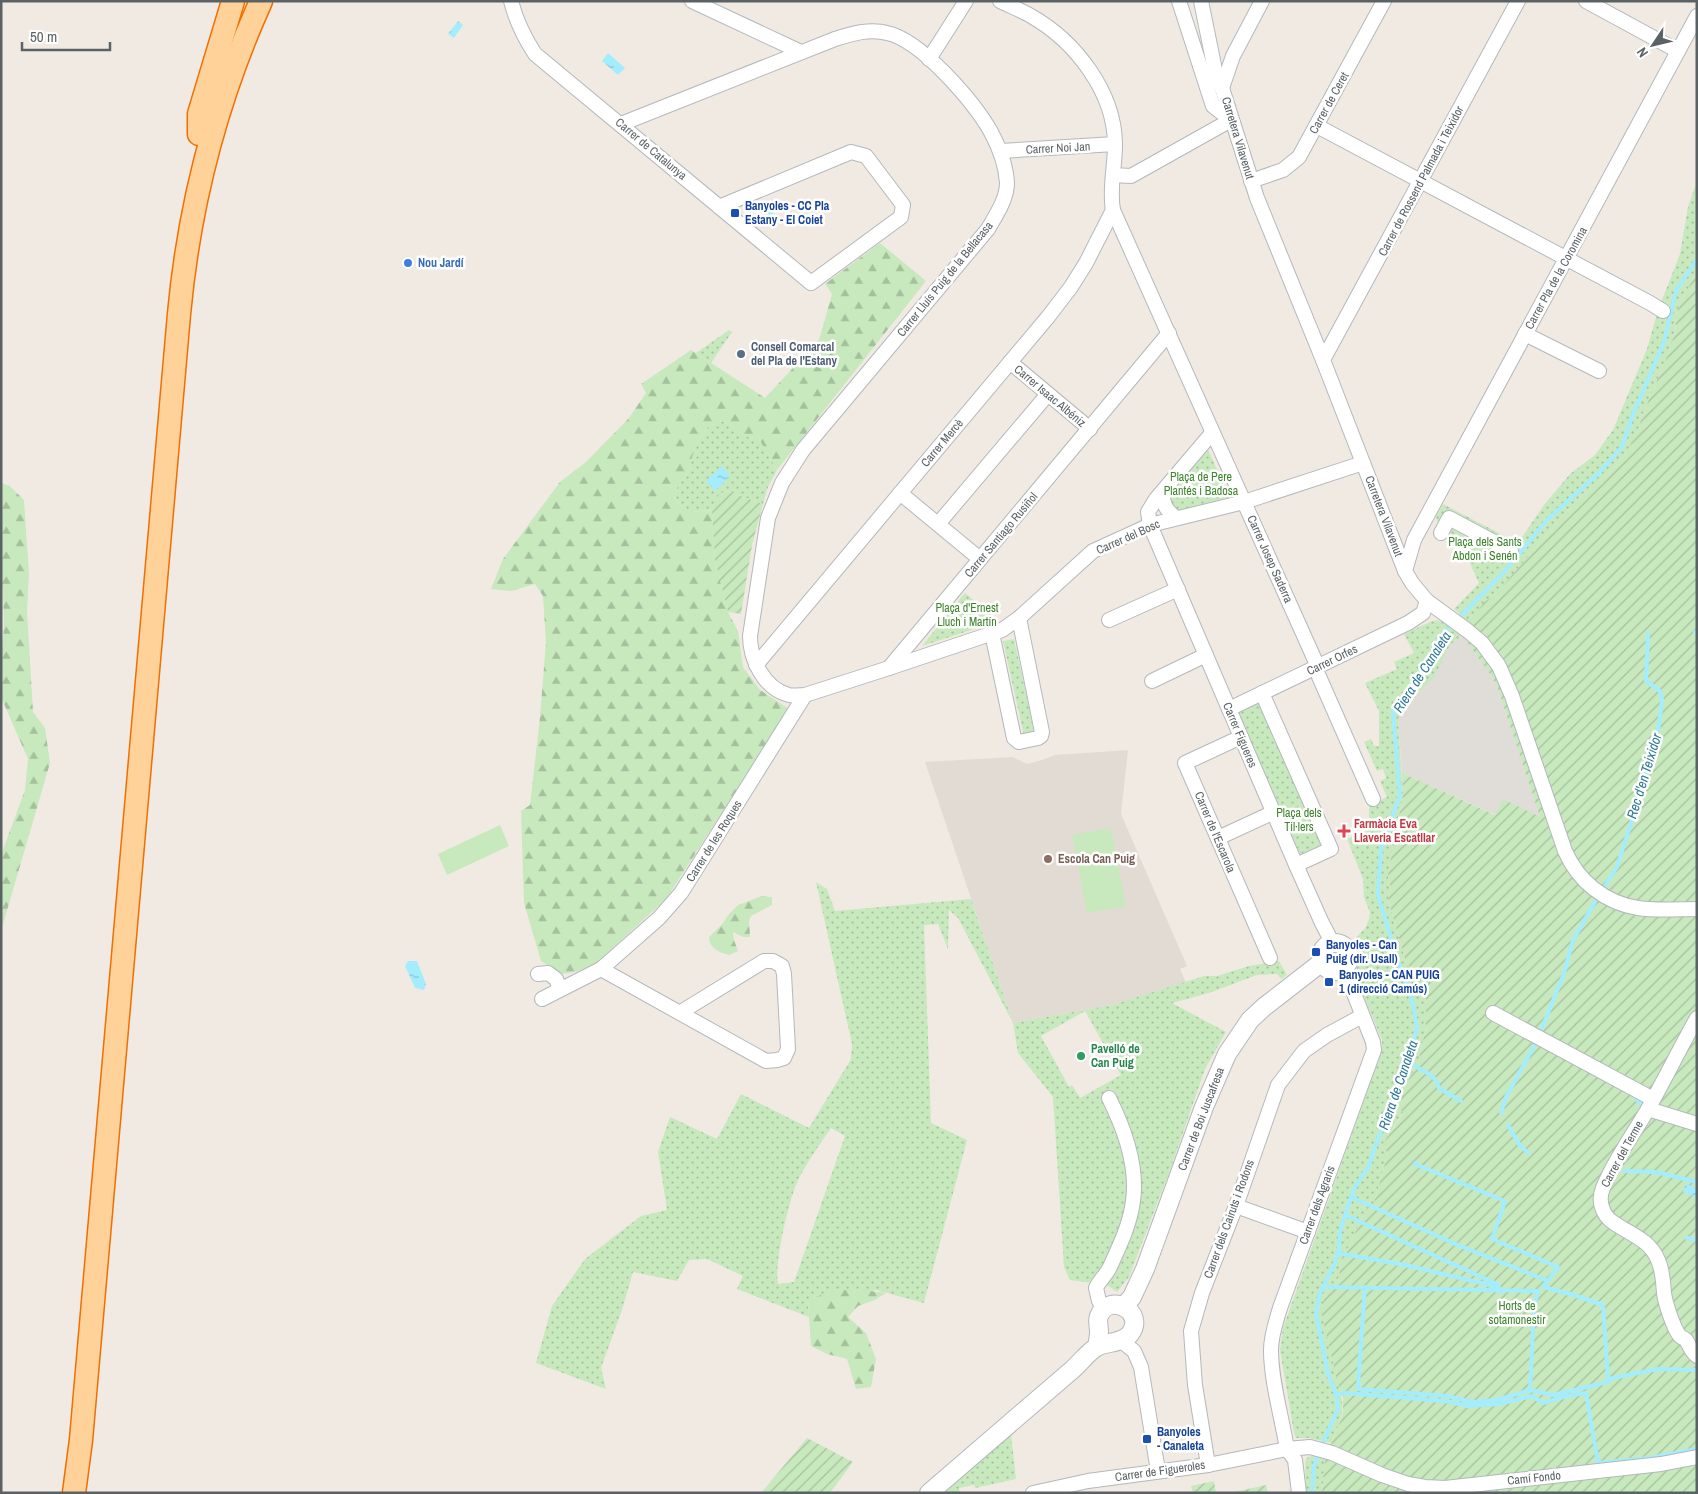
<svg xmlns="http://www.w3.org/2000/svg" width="1698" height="1494" font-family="'Archivo Narrow',sans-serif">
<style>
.industrial{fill:#e0dcd8}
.education{fill:#e2dbd4}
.grass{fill:url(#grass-dots);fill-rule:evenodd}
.forest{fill:url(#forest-firs)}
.garden{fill:url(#garden-furrows)}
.pitch{fill:#c8e9bd}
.water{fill:url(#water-ripples)}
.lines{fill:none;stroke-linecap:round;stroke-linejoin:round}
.stream{stroke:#a4edff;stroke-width:4}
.minor-casing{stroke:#b4b8bc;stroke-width:16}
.tertiary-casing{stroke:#b4b8bc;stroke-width:20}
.trunk-casing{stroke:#f36e00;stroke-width:25}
.minor{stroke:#fff;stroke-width:14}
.tertiary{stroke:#fff;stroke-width:18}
.trunk{stroke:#ffd29a;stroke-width:22}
.transit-dot{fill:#1a4fb4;stroke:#fff;stroke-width:2}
.shop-dot{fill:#3f7fe0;stroke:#fff;stroke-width:2}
.service-dot{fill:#5c6f8a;stroke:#fff;stroke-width:2}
.health-dot{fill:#e0444e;stroke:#fff;stroke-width:2}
.education-dot{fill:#8d6e63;stroke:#fff;stroke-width:2}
.leisure-dot{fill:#2e9e5b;stroke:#fff;stroke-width:2}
.labels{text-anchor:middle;stroke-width:5;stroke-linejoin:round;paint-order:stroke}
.street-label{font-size:12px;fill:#5b6266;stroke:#fff}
.transit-label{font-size:12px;font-weight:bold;fill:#164399;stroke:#fff;text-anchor:start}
.shop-label{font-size:12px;font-weight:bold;fill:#366cbe;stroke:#fff;text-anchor:start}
.service-label{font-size:12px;font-weight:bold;fill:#4e5e75;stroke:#fff;text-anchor:start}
.park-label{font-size:12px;fill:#3d842c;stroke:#fff}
.health-label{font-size:12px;font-weight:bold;fill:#be3a42;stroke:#fff;text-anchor:start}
.education-label{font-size:12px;font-weight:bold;fill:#785e54;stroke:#fff;text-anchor:start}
.leisure-label{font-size:12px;font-weight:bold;fill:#27864d;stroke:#fff;text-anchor:start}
.water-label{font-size:14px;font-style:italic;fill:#2e7995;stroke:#fff}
</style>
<defs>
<pattern id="grass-dots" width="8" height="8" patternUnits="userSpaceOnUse" patternTransform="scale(1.25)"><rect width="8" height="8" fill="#c8e9bd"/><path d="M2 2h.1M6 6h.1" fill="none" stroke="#a5c09d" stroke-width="1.8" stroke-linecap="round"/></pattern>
<pattern id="forest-firs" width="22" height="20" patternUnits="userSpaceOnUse" patternTransform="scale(1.25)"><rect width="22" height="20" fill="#c8e9bd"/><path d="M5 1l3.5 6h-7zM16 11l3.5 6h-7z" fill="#a5c09d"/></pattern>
<pattern id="garden-furrows" width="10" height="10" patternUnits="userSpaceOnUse" patternTransform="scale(1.25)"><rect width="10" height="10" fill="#c8e9bd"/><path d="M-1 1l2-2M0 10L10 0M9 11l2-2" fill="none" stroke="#a5c09d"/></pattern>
<pattern id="water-ripples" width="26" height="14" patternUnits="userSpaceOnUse" patternTransform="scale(1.25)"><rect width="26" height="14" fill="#a4edff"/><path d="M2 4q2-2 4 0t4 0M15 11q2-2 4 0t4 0" fill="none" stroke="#89c3d2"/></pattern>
</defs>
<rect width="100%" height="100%" fill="#f0eae3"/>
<path class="industrial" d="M1462 635 1490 674 1497 686 1540 817 1496 815 1402 773 1398 719 1405 702 1425 687 1450 645Z"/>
<path class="education" d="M1128 750 1121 814 1187 966 1180 969 1186 983 1112 1005 1013 1023 925 762 1013 757 1027 764 1042 760 1055 755Z"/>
<g class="grass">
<path d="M1697 181V271L1678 307 1675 332 1669 352 1642 416 1638 430 1627 452 1610 473 1587 490 1568 510 1494 596 1484 602 1470 624 1454 609 1479 583 1460 542 1437 521 1436 517 1443 504 1518 543 1544 505 1570 474 1595 455 1613 430 1647 349 1658 310 1680 254 1688 207Z"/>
<path d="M729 330 732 332 711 363 696 353Z"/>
<path d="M724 421 746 436 759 439 777 470 768 487 763 504 727 491 717 495 712 510 690 512 677 502 675 495 678 485 689 470 695 446 710 424Z"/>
<path d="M1207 447 1229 497 1180 510 1171 508 1168 493Z"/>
<path d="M965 593 999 621 922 646 964 594Z"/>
<path d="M1437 620 1444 622 1462 635 1450 645 1434 677 1425 687 1405 703 1398 719 1403 796 1401 809 1389 841 1393 845 1388 875 1391 889 1388 899 1405 959 1415 976 1426 999V1027L1419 1059 1415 1069 1394 1106 1404 1111 1380 1148 1388 1152 1374 1203 1367 1208 1360 1221 1350 1245 1342 1257 1338 1282V1384C1347 1408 1341 1420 1331 1443L1309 1438H1296L1294 1433 1280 1350 1283 1328 1382 1050V1040L1354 973C1362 961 1362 952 1355 939L1366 927 1369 919 1370 913 1364 897 1363 879 1347 839 1369 830V806L1387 797 1380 781 1386 778 1383 769 1377 771 1364 742 1371 739 1374 746H1379V711L1365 683 1397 669 1394 662 1414 653 1404 634 1430 622Z"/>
<path d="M1014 639 1035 734 1024 736 1003 641Z"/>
<path d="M1261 702 1324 844 1300 854 1238 712Z"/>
<path d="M816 882 827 889 835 911 971 899 1013 1023 1112 1005 1204 976H1217L1249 966 1279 961 1287 975 1281 979 1277 974 1257 975 1209 993 1172 1003 1226 1032 1205 1069 1170 1170 1129 1277 1117 1292 1107 1285 1070 1280 1064 1267 1053 1097 1018 1053 1013 1023 958 918 949 910 948 949 938 924 924 925 931 1123 967 1140 924 1303 876 1290 808 1303 809 1317 737 1289 743 1276 707 1259 689 1260 677 1281 633 1272 622 1310 601 1368 606 1389 536 1363 552 1306 585 1259 641 1216 667 1210 658 1152 670 1117 717 1139 741 1094 809 1128 851 1059 852 1044ZM1085 1011 1121 1075 1080 1098 1072 1085 1069 1087 1041 1036ZM831 1128 845 1136 794 1282 778 1284C774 1264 789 1197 799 1178 808 1161 820 1144 831 1128Z"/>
<path d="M1011 1434 1016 1479 975 1488 974 1485 959 1488 960 1493H941Z"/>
<path d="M1313 1455 1325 1459 1322 1493H1306L1305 1462 1307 1458Z"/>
</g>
<g class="forest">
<path d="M880 243 926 281 777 470 759 439 746 436 724 421 710 424 695 446 689 470 678 486 675 495 677 502 690 512 712 510 715 560 728 612 738 631 743 667 760 690 789 709 666 899 594 965 575 972 561 974 541 961 524 903 521 811 530 805 540 717 546 642 543 596 535 584 511 591 491 589 503 559 560 482 586 462 629 418 646 393 641 384 691 350 765 398 819 340 832 294 825 284Z"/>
<path d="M1 483 10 486 24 500 29 574 27 611 33 712 45 728 50 763 1 931V855L25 790 28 759 1 697V655L4 628 3 589 1 588Z"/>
<path d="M762 896 772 897V905L751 916 749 921 750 937H743L733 932 734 940 738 951 729 955C719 952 710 949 709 937L723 923 729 914 738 905Z"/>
<path d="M856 1289 886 1293 875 1300 858 1306 848 1317 866 1333 876 1359 871 1387 856 1389 847 1359 827 1354 811 1346 808 1303C822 1291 838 1290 856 1289Z"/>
</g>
<g class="garden">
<path d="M1697 271V1493H1322L1325 1459 1341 1419 1343 1411V1397L1338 1384 1321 1311 1325 1297 1331 1284 1338 1282 1342 1257 1350 1245 1360 1221 1367 1208 1374 1203 1388 1152 1380 1148 1404 1112 1394 1106 1415 1068 1419 1059 1426 1027V999L1415 976 1405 959 1388 899 1391 889 1388 875 1393 845 1389 841 1401 809 1403 796 1402 773 1495 815 1503 799 1540 817 1497 686 1490 674 1462 635 1484 602 1494 596 1568 510 1587 490 1610 473 1627 452 1638 430 1642 416 1669 352 1675 332 1678 307Z"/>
<path d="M727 491 763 504 752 545 741 614 728 612 715 560 712 510 717 495Z"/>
<path d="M807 1438 853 1462 830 1493H761Z"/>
<path d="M1214 1481 1216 1493H1193L1191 1486Z"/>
<path d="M1266 1485 1268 1493H1230Z"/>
</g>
<g class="pitch">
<path d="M500 825 509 846 447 875 438 854Z"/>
<path d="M1111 828 1126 906 1087 913 1072 835Z"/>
</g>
<g class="water">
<path d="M458 21 463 25 454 38 448 34Z"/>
<path d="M608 53 625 68 618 75 602 61Z"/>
<path d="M766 205 774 207 772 219 764 218Z"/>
<path d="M722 466 730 476 715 491 706 481Z"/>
<path d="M408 961H417L426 984 424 990 415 988 405 966Z"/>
<path d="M1686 1184 1697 1188V1198L1683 1192Z"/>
</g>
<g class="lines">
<g class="stream">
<path d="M1458 619 1505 571 1547 520 1599 473 1622 447 1632 417 1664 342 1676 291 1697 259"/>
<path d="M1695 632H1697"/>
<path d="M1602 890 1617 867 1649 766 1659 725 1662 700 1660 691 1646 681 1648 634"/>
<path d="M1408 1062 1429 1074 1435 1079 1439 1088 1461 1101"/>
<path d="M1634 1096 1644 1108"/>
<path d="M1501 1113 1506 1097 1537 1041 1564 973 1573 940 1596 900"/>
<path d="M1508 1125 1519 1144 1528 1153"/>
<path d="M1416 1163 1415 1164 1505 1201 1492 1239 1558 1267 1543 1287 1574 1295 1603 1305 1608 1379 1658 1369 1697 1370"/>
<path d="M1624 1171 1656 1172 1697 1182"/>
<path d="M1351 1197 1453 1243 1548 1281"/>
<path d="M1345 1215 1497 1284 1501 1292"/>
<path d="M1687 1238 1697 1240"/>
<path d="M1338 1253 1405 1265 1498 1287"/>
<path d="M1323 1287 1538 1291 1534 1307 1530 1390"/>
<path d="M1365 1287 1358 1386 1359 1389 1447 1396 1472 1402 1497 1400 1530 1390 1553 1395 1608 1382V1379"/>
<path d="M1336 1394 1346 1393 1445 1401 1468 1406 1498 1404 1532 1396 1543 1403 1567 1396 1586 1393 1598 1463 1649 1458 1697 1449"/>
<path d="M1321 1447 1338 1409 1336 1394 1328 1374 1316 1313 1320 1293 1335 1263 1339 1248 1340 1231 1349 1203 1355 1187 1369 1166 1375 1147 1405 1070 1417 1028 1412 1000 1397 959 1378 895 1381 848 1400 795 1393 713 1410 691 1441 636 1453 624"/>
<path d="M1312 1493 1314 1466 1319 1453"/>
</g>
<g class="minor-casing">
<g id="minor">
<path d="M511 1C516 21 524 37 535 54L811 283 901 217 903 205 866 156 851 152 719 207"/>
<path d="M692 1 801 52"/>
<path d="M1000 1C1010 6 1021 10 1031 16 1075 41 1115 92 1115 145 1115 167 1109 189 1113 210L1318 667 1317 672 1373 799"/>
<path d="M1179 1 1213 106 1231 120"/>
<path d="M1201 1 1216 75 1222 88 1257 198 1323 360 1405 571 1412 583 1427 601 1468 631 1482 643 1499 666 1512 696 1565 851C1578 881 1605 903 1638 908 1657 911 1678 909 1697 909"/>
<path d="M1586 1 1678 51"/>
<path d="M929 59 966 1"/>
<path d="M1222 88 1233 56 1262 1"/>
<path d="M621 124 835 39C851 34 870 28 887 33 921 40 974 102 991 132 999 147 1006 165 1007 183 1007 199 996 215 988 229L803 450 782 483 768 518 750 636C750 659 764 689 789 695 794 696 800 695 805 695L889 668 1169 333"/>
<path d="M1317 126 1650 303 1663 311"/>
<path d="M1000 151 1115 144"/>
<path d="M1113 175 1131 176 1231 120"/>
<path d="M1251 181 1283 170 1299 157 1384 1"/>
<path d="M1525 334 1599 371"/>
<path d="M1323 360 1518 1"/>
<path d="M1010 362 1090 429"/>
<path d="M1212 433 1156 499 1148 512 1150 525 1296 865 1322 923 1333 944"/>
<path d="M1163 491C1162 504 1166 510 1176 518"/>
<path d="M900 493 980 559"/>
<path d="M938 524 1048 394"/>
<path d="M1441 533 1449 518 1511 551"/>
<path d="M1405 571 1414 540 1697 16"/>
<path d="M1109 620 1178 589"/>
<path d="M992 633 1014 738 1019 742 1038 738 1041 736 1042 732 1019 618"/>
<path d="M756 665 1048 317 1071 287 1086 263 1113 210"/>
<path d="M889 668 1002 630 1019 618 1093 551 1150 525 1244 502 1363 463"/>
<path d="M1152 681 1206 655"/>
<path d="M1262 693 1331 849 1296 865"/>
<path d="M1229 709 1408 623 1423 613 1427 601"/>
<path d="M1241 737 1185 763 1270 958"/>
<path d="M1218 838 1274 812"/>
<path d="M538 974 548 973 556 979 560 989"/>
<path d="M542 999 601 969"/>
<path d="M681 1012 764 961H773L782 966 784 974 788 1049 784 1058 777 1060 766 1061 601 969 659 918 681 893 805 695"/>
<path d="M1493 1013 1653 1099"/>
<path d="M1697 1018C1680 1048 1665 1079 1648 1109 1633 1135 1614 1160 1603 1188 1600 1195 1600 1203 1603 1210 1610 1230 1647 1232 1658 1260 1663 1271 1663 1282 1664 1293 1665 1302 1674 1330 1680 1336 1683 1339 1683 1337 1686 1340 1690 1346 1691 1352 1697 1356"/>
<path d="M1648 1109 1697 1124"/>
<path d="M1236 1206 1308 1232"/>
<path d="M1105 1308 1099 1301 1096 1288C1099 1281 1105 1276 1109 1269 1119 1247 1130 1225 1133 1201 1138 1166 1124 1128 1109 1098"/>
<path d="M1120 1340 1134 1351 1141 1367 1158 1471"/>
<path d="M1208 1465 1195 1385 1191 1331 1202 1293 1236 1206 1278 1085 1304 1051 1327 1035 1362 1016"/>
<path d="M1033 1493 1088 1481 1208 1465 1287 1449 1310 1447 1332 1453 1382 1475 1408 1484 1425 1487 1445 1488 1661 1464 1697 1457"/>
<path d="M1299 1493 1295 1460 1287 1449C1282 1418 1271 1381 1271 1350 1271 1335 1276 1322 1280 1308L1374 1050 1373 1042 1344 968"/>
</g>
</g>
<g class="tertiary-casing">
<g id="tertiary">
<circle cx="1335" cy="957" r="14"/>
<path d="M1124 1306 1132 1297 1145 1269 1204 1107 1227 1054 1250 1020 1264 1007 1322 962"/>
<path d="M929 1493 1072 1370C1080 1363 1089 1351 1098 1346 1108 1342 1123 1343 1130 1334 1147 1312 1109 1291 1099 1316 1097 1321 1099 1326 1099 1331 1099 1336 1098 1342 1097 1347"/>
</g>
</g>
<g class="trunk-casing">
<g id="trunk">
<path d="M199 134V114L233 1"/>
<path d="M74 1493 81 1440 179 314C189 206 216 101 261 1"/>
</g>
</g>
<use href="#minor" class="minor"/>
<use href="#tertiary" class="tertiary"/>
<use href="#trunk" class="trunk"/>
</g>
<g class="transit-dot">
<rect x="730" y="208" width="10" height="10" rx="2.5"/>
<rect x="1311" y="947" width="10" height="10" rx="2.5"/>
<rect x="1324" y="977" width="10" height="10" rx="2.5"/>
<rect x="1142" y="1434" width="10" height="10" rx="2.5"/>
</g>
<circle class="shop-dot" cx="408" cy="263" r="5"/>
<circle class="service-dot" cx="741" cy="354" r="5"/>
<path class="health-dot" d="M1341.5 823.5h5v5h5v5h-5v5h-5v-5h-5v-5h5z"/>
<circle class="education-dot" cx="1048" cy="859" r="5"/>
<circle class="leisure-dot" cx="1081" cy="1056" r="5"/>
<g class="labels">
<g class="street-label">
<text transform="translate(1329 103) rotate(-61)" y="4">Carrer de Ceret</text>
<text transform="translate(1238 138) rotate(73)" y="4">Carretera Vilavenut</text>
<text transform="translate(1058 148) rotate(-3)" y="4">Carrer Noi Jan</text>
<text transform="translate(651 149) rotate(40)" y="4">Carrer de Catalunya</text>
<text transform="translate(1421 181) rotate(-62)" y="4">Carrer de Rossend Palmada i Teixidor</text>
<text transform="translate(1556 278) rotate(-61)" y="4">Carrer Pla de la Coromina</text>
<text transform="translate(945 279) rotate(-51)" y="4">Carrer Lluís Puig de la Bellacasa</text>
<text transform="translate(1050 396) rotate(40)" y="4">Carrer Isaac Albéniz</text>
<text transform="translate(942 443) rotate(-50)" y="4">Carrer Mercè</text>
<text transform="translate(1384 516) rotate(69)" y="4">Carretera Vilavenut</text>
<text transform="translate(1001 535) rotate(-50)" y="4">Carrer Santiago Rusiñol</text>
<text transform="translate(1128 537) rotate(-24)" y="4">Carrer del Bosc</text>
<text transform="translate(1270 559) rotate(66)" y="4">Carrer Josep Saderra</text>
<text transform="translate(1332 660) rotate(-26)" y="4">Carrer Orfes</text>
<text transform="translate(1240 735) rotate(67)" y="4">Carrer Figueres</text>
<text transform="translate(1215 832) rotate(67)" y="4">Carrer de l'Escarola</text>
<text transform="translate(714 841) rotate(-58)" y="4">Carrer de les Roques</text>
<text transform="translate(1201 1119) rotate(-69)" y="4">Carrer de Boi Juscafresa</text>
<text transform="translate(1622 1154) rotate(-61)" y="4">Carrer del Terme</text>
<text transform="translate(1317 1205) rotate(-70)" y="4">Carrer dels Agraris</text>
<text transform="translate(1229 1219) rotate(-70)" y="4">Carrer dels Cairuts i Rodons</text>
<text transform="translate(1160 1471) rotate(-8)" y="4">Carrer de Figueroles</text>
<text transform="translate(1534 1478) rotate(-6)" y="4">Camí Fondo</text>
</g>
<g class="transit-label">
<text x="745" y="210">Banyoles - CC Pla<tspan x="745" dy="14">Estany - El Coiet</tspan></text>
<text x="1326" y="949">Banyoles - Can<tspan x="1326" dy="14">Puig (dir. Usall)</tspan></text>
<text x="1339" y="979">Banyoles - CAN PUIG<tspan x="1339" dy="14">1 (direcció Camús)</tspan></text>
<text x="1157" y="1436">Banyoles<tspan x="1157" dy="14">- Canaleta</tspan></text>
</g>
<g class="shop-label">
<text x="418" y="267">Nou Jardí</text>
</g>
<g class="service-label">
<text x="751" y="351">Consell Comarcal<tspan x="751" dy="14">del Pla de l'Estany</tspan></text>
</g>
<g class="park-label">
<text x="1201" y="481">Plaça de Pere<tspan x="1201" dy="14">Plantés i Badosa</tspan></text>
<text x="1485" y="546">Plaça dels Sants<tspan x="1485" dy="14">Abdon i Senén</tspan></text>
<text x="967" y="612">Plaça d'Ernest<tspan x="967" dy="14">Lluch i Martín</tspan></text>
<text x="1299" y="817">Plaça dels<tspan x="1299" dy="14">Til·lers</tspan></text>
<text x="1517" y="1310">Horts de<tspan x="1517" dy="14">sotamonestir</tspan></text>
</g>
<g class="health-label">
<text x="1354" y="828">Farmàcia Eva<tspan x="1354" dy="14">Llaveria Escatllar</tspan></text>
</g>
<g class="education-label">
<text x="1058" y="863">Escola Can Puig</text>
</g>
<g class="leisure-label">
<text x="1091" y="1053">Pavelló de<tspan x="1091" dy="14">Can Puig</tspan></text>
</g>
<g class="water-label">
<text transform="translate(1422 672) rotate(-57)" y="5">Riera de Canaleta</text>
<text transform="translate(1644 776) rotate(-73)" y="5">Rec d'en Teixidor</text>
<text transform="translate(1398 1085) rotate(-71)" y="5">Riera de Canaleta</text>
</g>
</g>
<rect width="1698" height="1494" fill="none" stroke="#5b6266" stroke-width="5"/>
<g transform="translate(1653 45) rotate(235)" stroke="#ffffff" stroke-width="4" paint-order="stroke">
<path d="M0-4L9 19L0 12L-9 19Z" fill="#5b6266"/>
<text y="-8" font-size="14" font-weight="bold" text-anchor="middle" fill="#5b6266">N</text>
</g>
<path d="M22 42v8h88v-8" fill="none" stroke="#5b6266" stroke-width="2.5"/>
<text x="30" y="42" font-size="15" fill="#5b6266" stroke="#ffffff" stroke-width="4" paint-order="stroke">50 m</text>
</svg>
